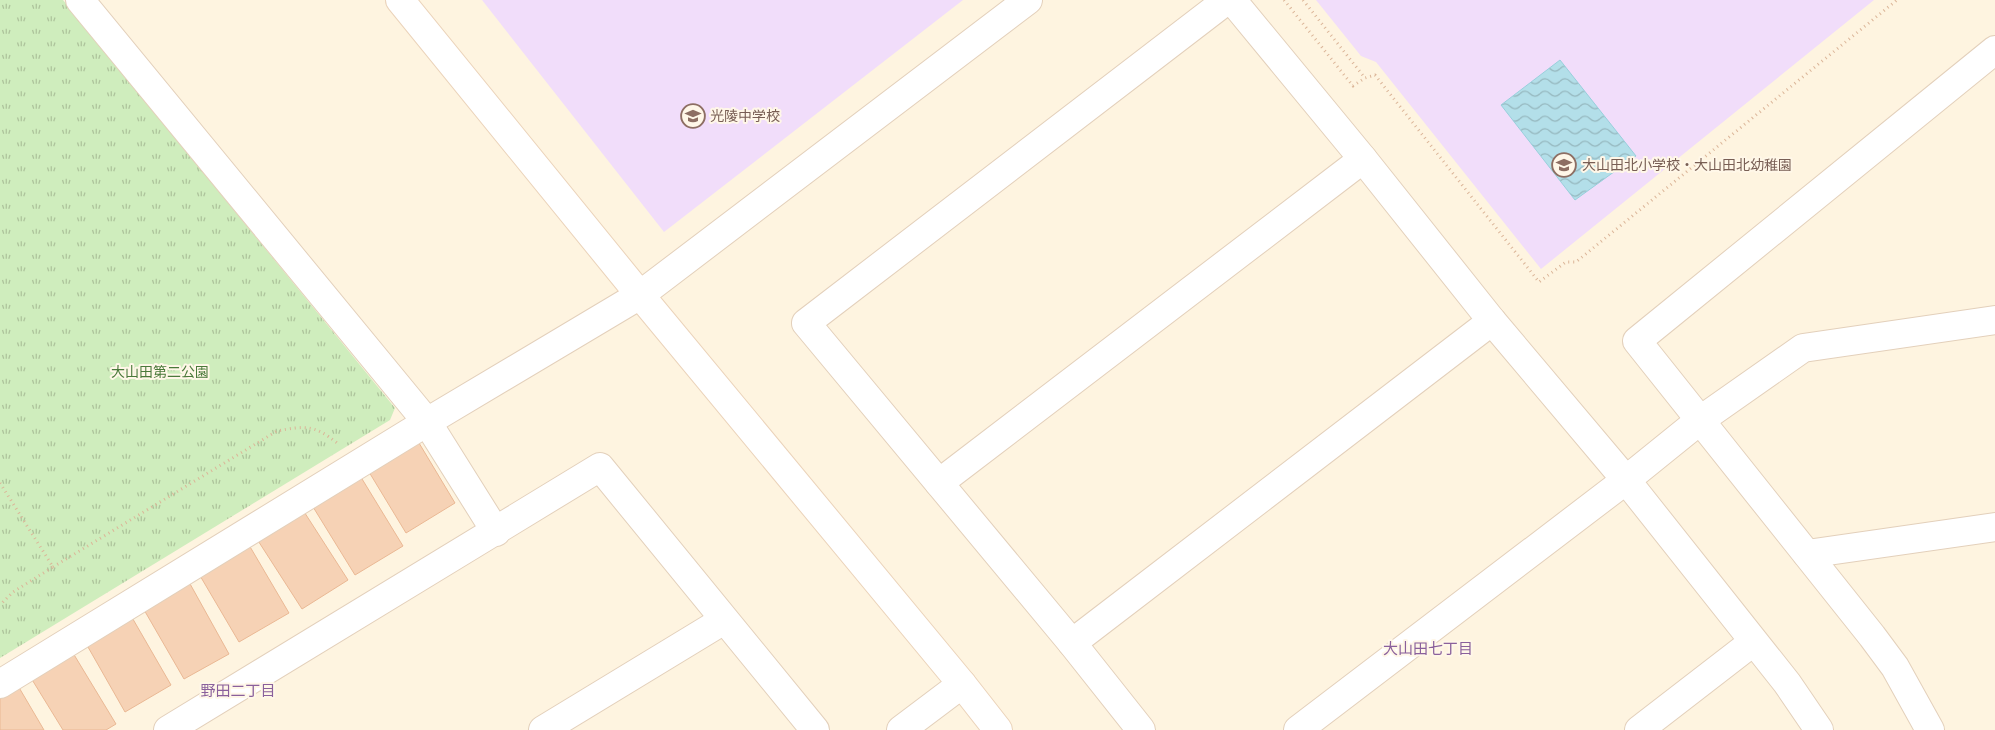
<svg xmlns="http://www.w3.org/2000/svg" width="1995" height="730" font-family="'IBM Plex Sans','Noto Sans JP',sans-serif">
<style>
.education{fill:#f1ddfa}
.park{fill:url(#park-tufts)}
.water{fill:url(#water-waves);stroke:#98cfdc}
.building{fill:#f6d2b5;stroke:#eab894}
.lines{fill:none;stroke-linecap:round;stroke-linejoin:round}
.street-casing{stroke:#e3d0bb;stroke-width:30}
.secondary-casing{stroke:#ebd3ba;stroke-width:30}
.path{stroke:#dbb598;stroke-width:3;stroke-dasharray:1 4;stroke-linecap:butt}
.street{stroke:#fff;stroke-width:28}
.secondary{stroke:#fff;stroke-width:28}
.labels{text-anchor:middle;stroke-width:4;stroke-linejoin:round;paint-order:stroke}
.education-label{font-size:14px;fill:#785e54;stroke:#fff7e8;text-anchor:start}
.park-label{font-size:14px;fill:#4a793a;stroke:#fff7e8}
.neighbourhood-label{font-size:15px;fill:#8a609c;stroke:#fff7e8}
</style>
<defs>
<pattern id="park-tufts" width="24" height="20" patternUnits="userSpaceOnUse" patternTransform="scale(1.25)"><rect width="24" height="20" fill="#cfedbd"/><path d="M3 7l-1-3M5 7V3M7 7l1-3M15 17l-1-3M17 17v-4M19 17l1-3" fill="none" stroke="#adc39b"/></pattern>
<pattern id="water-waves" width="16" height="10" patternUnits="userSpaceOnUse" patternTransform="scale(1.25)"><rect width="16" height="10" fill="#b3dfe9"/><path d="M0 5q4-4 8 0t8 0" fill="none" stroke="#96b8bf"/></pattern>
</defs>
<rect width="100%" height="100%" fill="#fef4e0"/>
<g class="education">
<path d="M482 0H963L664 232Z"/>
<path d="M1316 0H1874L1541 269 1376 62 1361 56Z"/>
</g>
<path class="park" d="M0 0H63L395 408 390 420 0 658Z"/>
<path class="water" d="M1560 60 1636 156 1575 200 1501 105Z"/>
<g class="building">
<path d="M416 438 455 503 406 533 366 467Z"/>
<path d="M359 474 403 546 355 575 310 502Z"/>
<path d="M301 507 348 580 302 609 255 536Z"/>
<path d="M249 545 289 613 239 642 199 574Z"/>
<path d="M189 582 229 654 184 679 143 608Z"/>
<path d="M130 614 171 685 125 712 84 640Z"/>
<path d="M73 653 116 724 106 730H63L31 678Z"/>
<path d="M14 679 44 730H0V688Z"/>
</g>
<g class="lines">
<g class="street-casing">
<g id="street">
<path d="M80 0 427 422 496 532"/>
<path d="M1232 0 1363 159 1492 321 1626 480 1787 683 1819 730"/>
<path d="M939 483 1363 159"/>
<path d="M1807 554 1995 527"/>
<path d="M1072 643 1492 321"/>
<path d="M0 684 427 422 640 295 1028 0"/>
<path d="M168 730 600 467 815 730"/>
<path d="M543 730 724 620"/>
<path d="M901 730 962 684"/>
<path d="M1141 730 1072 643 806 323 1227 0"/>
<path d="M1298 730 1626 480 1699 421 1803 348 1995 320"/>
<path d="M1639 730 1753 642"/>
<path d="M1930 730 1895 667 1872 636 1637 341 1995 50"/>
</g>
</g>
<g class="secondary-casing">
<path id="secondary" d="M400 0 640 295 962 684 998 730"/>
</g>
<g class="path">
<path d="M1284 0 1353 86 1365 78"/>
<path d="M1303 0 1365 78 1375 75 1539 282 1566 262H1576L1897 0"/>
<path d="M0 483 53 567 13 592 0 605"/>
<path d="M53 567 277 431C304 426 314 424 337 443"/>
</g>
<use href="#street" class="street"/>
<use href="#secondary" class="secondary"/>
</g>
<defs>
<g id="school-ring" transform="scale(1.25)"><circle r="9.5" fill="#fff7e8" stroke="#8d6e63" stroke-width="1.5"/><path d="M0-5L7-2L0 1L-7-2ZM-4 1L0 2.5L4 1V4Q0 6-4 4Z" fill="#8d6e63"/></g>
</defs>
<g fill-rule="evenodd">
<use href="#school-ring" x="693" y="116"/>
<use href="#school-ring" x="1564" y="165"/>
</g>
<g class="labels">
<g class="education-label">
<text x="710" y="121">光陵中学校</text>
<text x="1582" y="170">大山田北小学校・大山田北幼稚園</text>
</g>
<g class="park-label">
<text x="160" y="377">大山田第二公園</text>
</g>
<g class="neighbourhood-label">
<text x="1428" y="654">大山田七丁目</text>
<text x="238" y="696">野田二丁目</text>
</g>
</g>
</svg>
